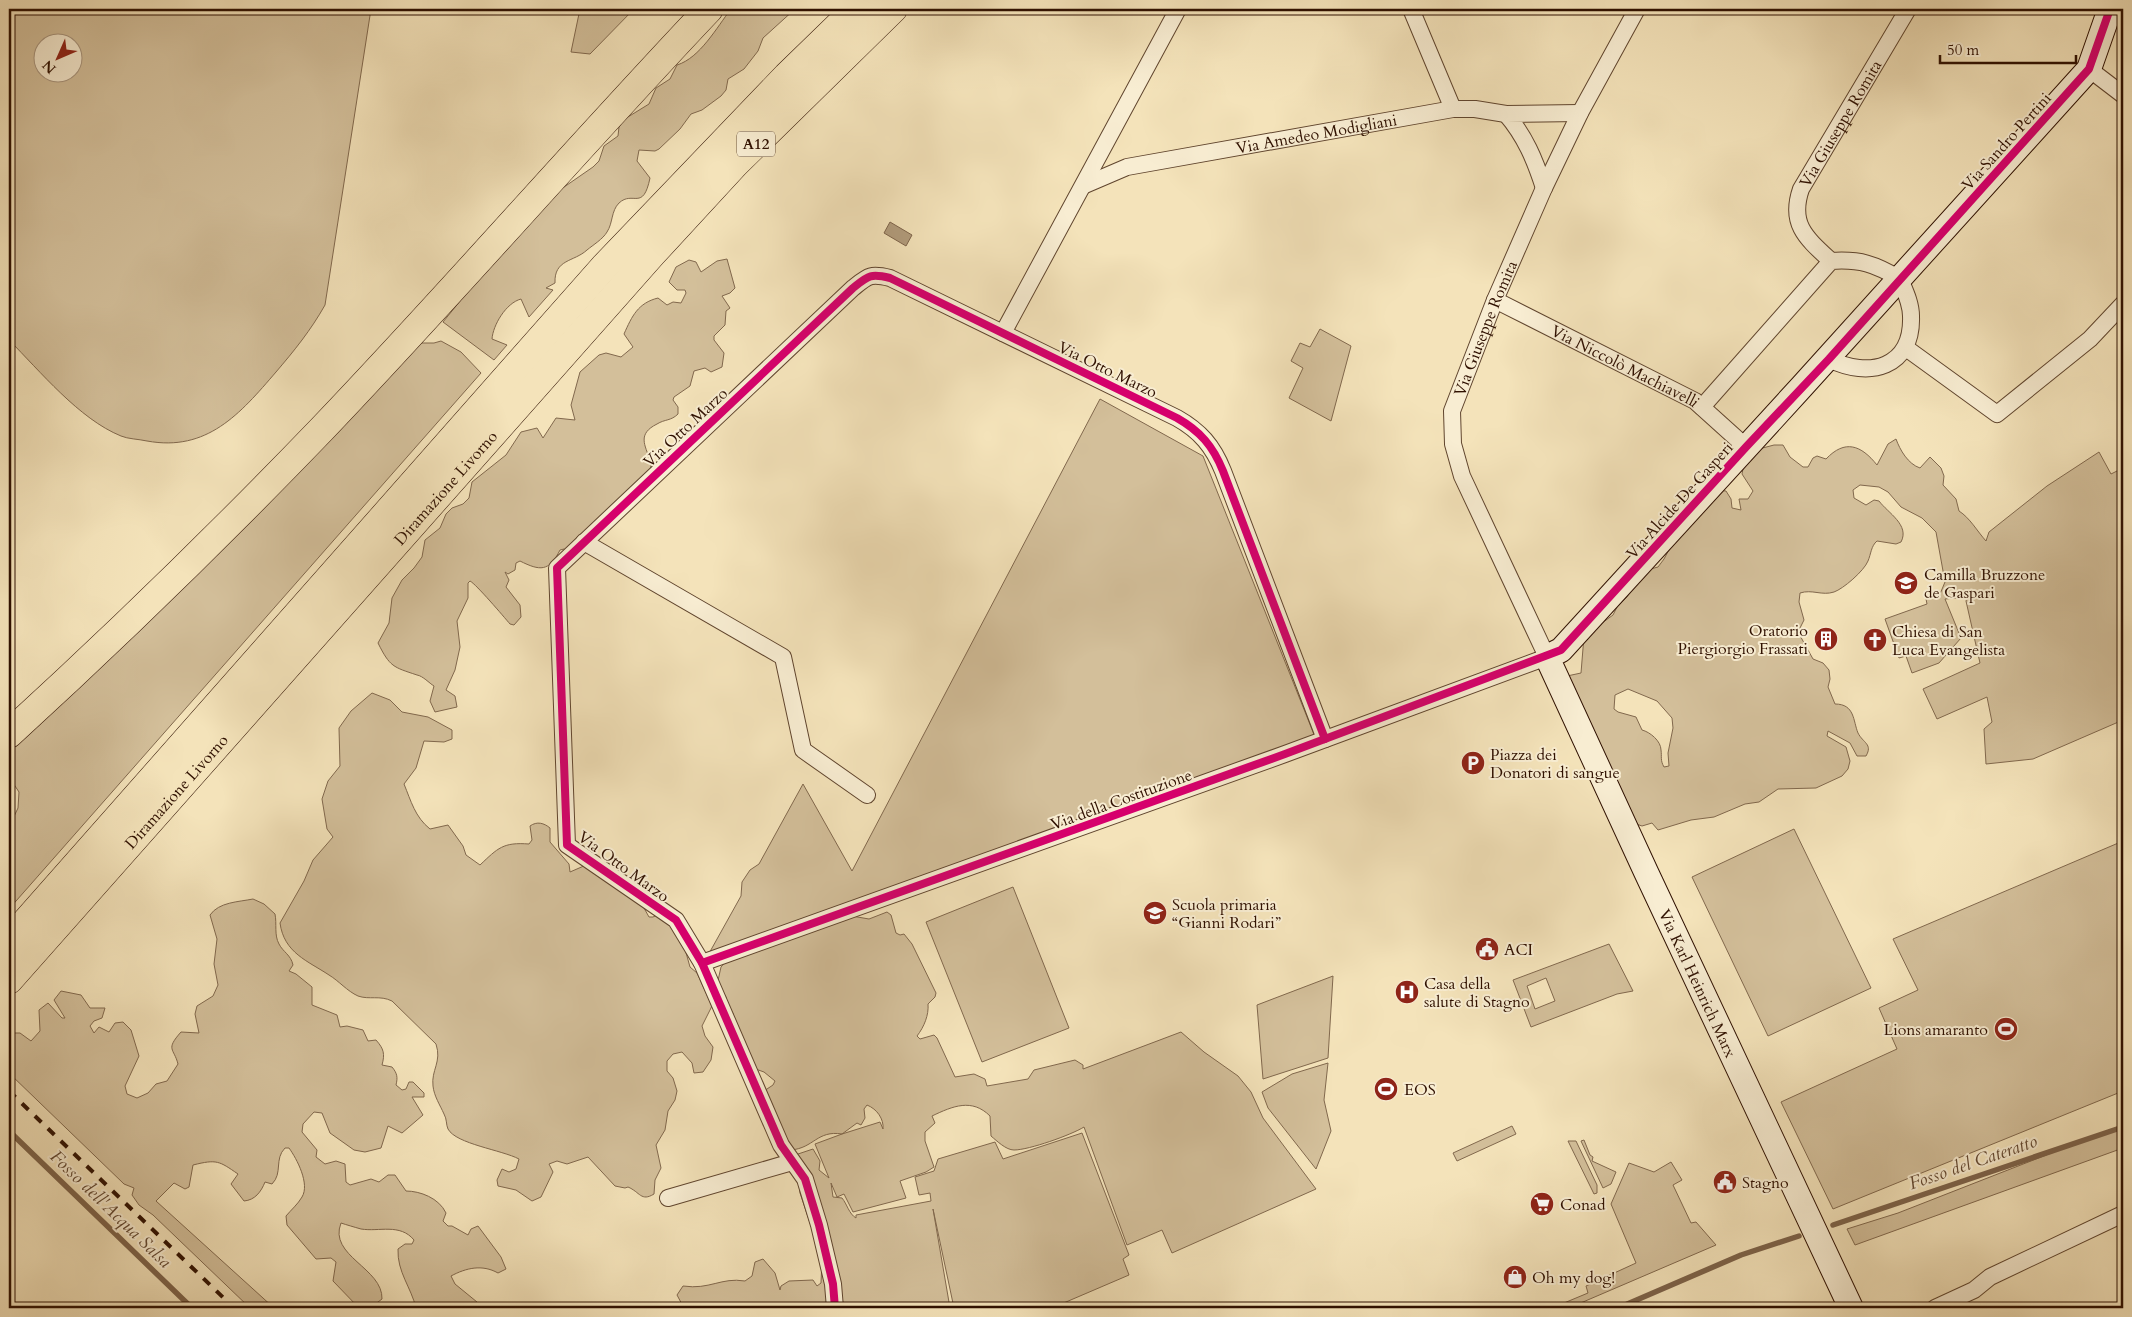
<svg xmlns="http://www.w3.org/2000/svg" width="2132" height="1317" font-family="Cardo,serif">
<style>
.green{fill:#d3bf9a;stroke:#81684d;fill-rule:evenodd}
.water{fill:#b19b7b;stroke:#7d634a}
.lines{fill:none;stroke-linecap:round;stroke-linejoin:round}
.stream{stroke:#7d634a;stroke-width:5.5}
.street-casing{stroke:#60452e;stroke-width:18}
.secondary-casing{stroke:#2f1000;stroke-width:26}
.highway-casing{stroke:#2f1000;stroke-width:29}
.street{stroke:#f8edd2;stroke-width:16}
.secondary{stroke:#f8edd2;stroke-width:24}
.highway{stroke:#f4e3ba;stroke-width:28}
.rail{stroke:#2f1000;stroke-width:4;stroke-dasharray:9 9;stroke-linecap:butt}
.cycleway-casing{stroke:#f8edd2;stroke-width:11}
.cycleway{stroke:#d6006c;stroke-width:8}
.labels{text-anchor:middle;stroke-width:4;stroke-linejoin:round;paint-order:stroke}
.shield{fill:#f8edd2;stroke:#6b523f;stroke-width:1}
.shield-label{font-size:15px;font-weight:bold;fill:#2f1000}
.street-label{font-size:16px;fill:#2f1000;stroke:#f8edd2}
.poi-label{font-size:16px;fill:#2f1000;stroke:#f8edd2;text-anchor:start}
.water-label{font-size:18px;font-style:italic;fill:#634831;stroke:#f8edd2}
</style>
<rect width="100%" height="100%" fill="#f4e3ba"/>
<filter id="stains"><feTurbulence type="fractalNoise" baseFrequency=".004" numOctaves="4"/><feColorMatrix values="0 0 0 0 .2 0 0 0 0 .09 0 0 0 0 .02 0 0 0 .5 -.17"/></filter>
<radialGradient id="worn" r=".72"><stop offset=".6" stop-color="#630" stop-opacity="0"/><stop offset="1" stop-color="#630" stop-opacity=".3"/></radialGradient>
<g class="green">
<path d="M9 9H371L325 305C311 330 294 351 276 372 240 414 207 452 147 441 138 439 128 439 121 436 79 419 40 371 9 340ZM42 42H72V72H42Z"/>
<path d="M580 9H634L590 54 571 52Z"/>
<path d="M731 9H795L763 38 758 51 744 69 728 79 726 90 721 96 702 110 691 114 680 129 659 149 655 151 639 150 637 161 650 178C643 212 633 190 619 203 611 211 613 223 607 232 603 239 593 245 587 250 574 262 554 259 555 283L546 288 553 290 529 317 521 299C506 303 493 325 492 339L507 345 494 360 443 322 517 231 554 194 593 167 599 161 604 146 618 136 619 127 623 120 649 104 656 88 670 79 677 65C700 58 717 27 731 9Z"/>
<path d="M727 259 735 288 730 293 722 296 730 308 726 311 725 325 714 336V340L724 353 722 367 711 372 705 368 694 371 690 386 674 397 673 400 678 407V414C671 421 665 419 657 424 637 434 645 445 650 460 652 464 650 471 650 476L571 553 564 549 560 550C549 572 540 571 520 561L516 563 515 570 508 574 505 572 509 580 506 587 520 605 521 617 514 625 510 624C504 617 476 584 470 581L468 583V598L457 621 460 647 455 670 446 690 455 696 457 707 435 712 430 701 434 686C429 683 423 676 417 675 393 667 390 667 378 643L389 623 392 598 402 580 414 568 422 557 425 540 440 528 446 514 452 508 463 504 469 498 472 482 506 455 521 432 537 428 543 438 556 418 575 420 571 405 580 372 599 355 606 353 621 357 633 347 624 334C632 316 638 303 658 298L667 305 673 302 681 303 686 293 685 290H677L669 282 676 267 689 260 696 262 701 272 717 261Z"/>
<path d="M1320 329 1351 346 1331 421 1289 398 1303 368 1291 361 1300 343 1310 347Z"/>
<path d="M441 341 461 352 481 373 9 909V827L18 808 19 792 9 777V753L420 343H434Z"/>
<path d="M1100 399 1203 456 1315 737 707 957 741 896 742 882 750 870 759 864 803 784 852 871Z"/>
<path d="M1896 439C1900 450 1908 464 1920 468L1930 457 1941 468 1944 476 1943 485 1956 499 1959 511C1970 518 1977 531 1986 541L1989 532 2047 486 2099 452 2111 474 2123 468V720L2033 759 1986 764 1984 729 1992 722 1987 697 1937 719 1923 689 1980 663 1966 601 1969 593 1957 598 1945 599 1961 638 1939 663 1912 673 1906 656 1899 658 1885 619 1927 604 1926 599 1940 594 1945 582 1936 532 1922 518 1901 507 1888 492 1879 487 1860 485 1853 490 1854 498 1866 505 1874 500 1879 501C1888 513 1910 525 1901 542L1896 544 1877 541C1871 546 1871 554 1868 561 1864 571 1843 589 1834 592 1822 596 1812 589 1800 593L1799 602 1804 620 1798 632 1813 659 1823 663 1829 670 1830 679 1828 687 1835 704C1855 704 1853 721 1858 733 1863 743 1873 744 1866 756H1857L1850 743 1828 731 1827 736 1846 747 1850 761 1848 769 1842 776 1816 788 1778 789 1759 802 1745 804 1714 817 1691 820 1658 830 1652 823 1642 826 1628 821 1567 676 1581 673 1584 636 1613 615 1617 607 1627 597 1643 571 1658 567 1664 559 1671 546 1717 490 1726 491 1731 499 1732 508 1741 510 1739 499H1748L1753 491 1742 474 1743 469 1755 450 1774 445H1783L1790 457 1803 467H1808L1813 458 1817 456 1826 459C1845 439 1861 445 1877 465L1888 444ZM1628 689 1657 701 1672 718 1673 728 1668 753 1669 766 1664 767C1660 760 1662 757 1661 750 1661 741 1650 732 1642 730L1636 717 1618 712 1614 709 1615 695Z"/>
<path d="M372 693 390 700 402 712 428 717 452 730V739L444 742 424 741 416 768 404 784C411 801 415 817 430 829L448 825 463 846 466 855 480 865C498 848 503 842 529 844L532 840 530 826C537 821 544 823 550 828V842L569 864 570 872 593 862 639 899 649 917H653L666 911 685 949 690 967 697 973 712 1006 702 1026 705 1036 713 1047 711 1060 703 1072 694 1073 692 1063 682 1052 673 1054 667 1061V1071L673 1078 677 1091 675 1100 668 1111 665 1130 656 1145 661 1168 655 1180 654 1194C641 1202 640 1192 628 1187L625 1188 615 1186 588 1157 567 1164 557 1161 549 1164 553 1172 541 1197 532 1201 516 1190 498 1186 497 1180 502 1169 509 1172 516 1169 519 1159C502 1150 456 1144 448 1129 446 1125 447 1119 444 1114 440 1105 434 1096 433 1086 431 1070 442 1062 436 1044L392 1001C380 995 369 1000 358 996 347 991 339 981 329 975 308 961 284 953 280 923L304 881 313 860 333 837 327 829 322 799 328 781 340 766 339 728 351 711Z"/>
<path d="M1794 829 1871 988 1768 1036 1692 877Z"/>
<path d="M2123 841V1091L1833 1209 1781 1102 1897 1049 1879 1008 1918 990 1893 939Z"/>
<path d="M1013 887 1069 1028 982 1062 926 922Z"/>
<path d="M253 899 264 904 275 914C277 924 274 935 279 944 283 952 291 955 293 965L289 971 296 974 312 987V1005L337 1015 340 1027 347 1026 363 1030 368 1041 376 1040C384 1049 385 1054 382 1065L392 1067C397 1073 398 1077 396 1085L402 1090 406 1089 409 1082H413L424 1093V1097H412L423 1115 402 1133 388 1126 381 1148 365 1152 354 1150 330 1133 322 1113 314 1112 303 1124 302 1132 317 1150 316 1157 325 1164 336 1161 345 1164 346 1182 350 1185 371 1179 379 1182 388 1175H395L406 1191C420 1191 439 1198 446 1213L443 1221 448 1226H452L468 1235 471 1229 478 1226 501 1257 506 1269 498 1273C482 1264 466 1268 451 1276L455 1284 477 1302 476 1308H416C411 1287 397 1272 398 1249L405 1244H412L414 1240C400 1223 379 1232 361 1229 354 1227 347 1225 341 1223 328 1256 383 1268 382 1299L370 1308H359L333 1281 336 1262 331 1258 316 1259 287 1225 286 1216C291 1210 298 1204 302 1197 310 1184 297 1159 289 1148H285C274 1159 283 1173 272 1184L265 1182C261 1192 255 1200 244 1201L231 1184 238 1174C219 1161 217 1159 193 1165L189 1187 185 1189 174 1183 156 1201 274 1308H250L153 1215 139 1205 132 1195 134 1188 124 1184 9 1073V1033H20L31 1041 40 1031 39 1010 48 1003 62 1018H65L54 1000 61 991 81 995 90 1008H105L102 1018 94 1021 90 1026 94 1033 99 1027 109 1032 115 1023 123 1022 131 1030 139 1056 125 1086 127 1094 137 1098 148 1093 156 1084 167 1081 178 1064C174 1048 165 1050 181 1032L199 1033 195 1014 197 1006 213 996 218 985 214 964 217 939 210 915C219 902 238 902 253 899Z"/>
<path d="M887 912 891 915 896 933 900 935 904 934 912 944 936 993 935 997 928 1004C929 1015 924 1027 917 1036L920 1039 934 1035 937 1038 955 1077 974 1074 985 1079 987 1086 1028 1079 1034 1070 1075 1060 1083 1065V1069L1181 1032 1204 1052 1238 1076 1251 1092 1263 1118 1316 1189 1172 1253 1162 1230 1127 1245 1084 1127C1071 1135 1029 1150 1014 1150 1006 1150 997 1141 991 1136L990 1116C972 1098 953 1106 932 1116L935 1123 925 1132V1141L934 1167 926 1172 900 1181 906 1198 853 1212 844 1194 837 1197 831 1183 833 1197 842 1198C847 1204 849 1214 856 1218V1215L931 1201 930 1193 919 1195 915 1177 934 1171 938 1159 995 1142 1003 1159 1082 1133 1129 1255 1123 1259 1129 1275 1052 1308H954L933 1209 950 1308H684L677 1295 683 1286C710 1290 721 1277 745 1281L752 1276 755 1262 763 1259 775 1273 780 1290 781 1286 789 1281 813 1280 817 1286 821 1283 822 1259 800 1193 795 1155 813 1149 820 1161 819 1170 829 1178 815 1144 842 1134C817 1130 814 1148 791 1150L764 1091 773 1085 775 1081 764 1072 750 1067 731 1028 733 1013 728 1011 726 997 717 985 721 967 728 959 846 915 869 919ZM867 1105C877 1109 884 1119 883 1129L880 1122 842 1134 857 1123 861 1125 865 1118 864 1109Z"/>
<path d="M1609 944 1633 991 1617 994 1531 1027 1513 980ZM1546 978 1555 1001 1535 1009 1527 986Z"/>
<path d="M1333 976 1328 1058 1263 1079 1257 1005Z"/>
<path d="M1328 1063 1324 1100 1331 1131 1316 1169 1268 1108 1262 1092 1292 1074Z"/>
<path d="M2123 1125V1148L1855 1245 1847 1229 1898 1213Z"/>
<path d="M1512 1126 1516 1134 1457 1161 1453 1153Z"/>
<path d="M1584 1140 1590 1155 1593 1157 1592 1161 1616 1172 1611 1184 1603 1188 1581 1141Z"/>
<path d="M1568 1141H1576L1597 1185V1193L1594 1194Z"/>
<path d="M1671 1162 1682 1180 1673 1185 1691 1223 1696 1222 1716 1245 1569 1308H1552L1588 1293 1586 1286 1636 1263 1611 1204 1629 1163 1654 1172Z"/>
</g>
<path class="water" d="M890 222 912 235 906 246 884 233Z"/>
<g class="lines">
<g class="stream">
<path d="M9 1131 192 1308"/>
<path d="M1833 1225 2123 1127"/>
<path d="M1618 1308 1741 1255 1799 1236"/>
</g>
<g class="street-casing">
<g id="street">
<path d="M1411 9 1453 109"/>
<path d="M2089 69 2123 95"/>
<path id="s1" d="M1085 185 1127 167 1453 109H1475L1506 114"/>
<path d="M1544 188C1535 160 1525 136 1506 114L1580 113"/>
<path id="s2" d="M1831 261C1806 238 1789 224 1801 189L1908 9"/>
<path id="s3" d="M1495 300 1695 401 1746 447"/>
<path d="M1003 333 1178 9"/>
<path d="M1906 348 1997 414 2090 339 2123 304"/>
<path d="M1702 407 1831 261C1860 259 1875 264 1900 279 1905 291 1911 303 1911 316 1913 368 1869 379 1829 359"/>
<path d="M584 542 783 657 803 750 867 795"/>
<path id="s4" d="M702 963 1285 754 1547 657 1462 476 1453 444 1452 411 1495 300 1544 188 1580 113 1637 9"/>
<path d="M668 1198 792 1162"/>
<path d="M835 1308 833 1284 819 1225 805 1179 781 1145 702 963 676 920 567 845 557 568 853 288C868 276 870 273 890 278L1177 418C1200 431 1213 446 1223 471L1325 739"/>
<path d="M1935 1308 1974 1290 1990 1277 2123 1214"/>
</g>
</g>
<g class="secondary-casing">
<path id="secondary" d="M1851 1308 1646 872 1547 657 1561 650C1738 457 1914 264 2089 69L2110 9"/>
</g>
<g class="highway-casing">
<g id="highway">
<path d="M9 734C116 636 220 535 321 430 453 292 578 147 709 9"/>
<path d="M9 941 604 267 787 76 856 9"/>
<path id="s5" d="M9 980 652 254 735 164 893 9"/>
</g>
</g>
<use href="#street" class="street"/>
<use href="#secondary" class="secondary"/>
<use href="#highway" class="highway"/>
<path class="rail" d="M9 1091 234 1308"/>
<g class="cycleway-casing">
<g id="cycleway">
<path d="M702 963 1285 754 1561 650 1746 447 1829 359 2089 69 2110 9"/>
<path d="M835 1308 833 1284 819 1225 805 1179 781 1145 702 963 676 920 567 845 557 568 853 288C868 276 870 273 890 278L1177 418C1200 431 1213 446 1223 471L1325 739"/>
</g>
</g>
<use href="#cycleway" class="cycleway"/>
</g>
<defs>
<g id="school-disc" transform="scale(1.25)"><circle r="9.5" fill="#8f2418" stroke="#f8edd2"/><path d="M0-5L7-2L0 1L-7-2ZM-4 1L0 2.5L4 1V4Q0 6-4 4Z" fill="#fff"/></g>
<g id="building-disc" transform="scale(1.25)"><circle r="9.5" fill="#8f2418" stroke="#f8edd2"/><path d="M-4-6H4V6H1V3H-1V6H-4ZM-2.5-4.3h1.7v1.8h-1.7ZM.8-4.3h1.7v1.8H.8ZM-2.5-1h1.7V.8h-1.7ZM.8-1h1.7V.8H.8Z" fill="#fff"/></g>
<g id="church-disc" transform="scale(1.25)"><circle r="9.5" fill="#8f2418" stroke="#f8edd2"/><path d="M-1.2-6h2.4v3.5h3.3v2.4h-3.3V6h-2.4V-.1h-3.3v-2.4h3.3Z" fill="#fff"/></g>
<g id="parking-disc" transform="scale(1.25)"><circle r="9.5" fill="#8f2418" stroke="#f8edd2"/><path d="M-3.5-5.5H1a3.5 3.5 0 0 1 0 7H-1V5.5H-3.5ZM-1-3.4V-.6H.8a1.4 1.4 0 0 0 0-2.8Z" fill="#fff"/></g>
<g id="civic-disc" transform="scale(1.25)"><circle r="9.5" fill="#8f2418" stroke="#f8edd2"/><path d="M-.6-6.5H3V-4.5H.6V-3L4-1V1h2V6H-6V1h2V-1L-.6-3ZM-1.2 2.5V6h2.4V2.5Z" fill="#fff"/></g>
<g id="hospital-disc" transform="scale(1.25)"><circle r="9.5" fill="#8f2418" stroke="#f8edd2"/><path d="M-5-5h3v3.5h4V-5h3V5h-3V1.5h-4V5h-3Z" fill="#fff"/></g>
<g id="stadium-disc" transform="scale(1.25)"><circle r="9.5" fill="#8f2418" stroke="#f8edd2"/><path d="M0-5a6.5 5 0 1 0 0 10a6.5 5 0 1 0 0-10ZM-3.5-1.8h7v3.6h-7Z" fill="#fff"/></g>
<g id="supermarket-disc" transform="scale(1.25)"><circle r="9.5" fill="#8f2418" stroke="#f8edd2"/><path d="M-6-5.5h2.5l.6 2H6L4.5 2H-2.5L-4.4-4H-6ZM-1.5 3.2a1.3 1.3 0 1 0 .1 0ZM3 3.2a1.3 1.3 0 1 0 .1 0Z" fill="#fff"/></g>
<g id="shop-disc" transform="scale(1.25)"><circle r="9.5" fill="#8f2418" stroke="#f8edd2"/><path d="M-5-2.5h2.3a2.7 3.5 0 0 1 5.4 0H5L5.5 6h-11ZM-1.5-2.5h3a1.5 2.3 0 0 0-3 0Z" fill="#fff"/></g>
</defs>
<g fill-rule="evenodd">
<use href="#school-disc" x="1906" y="583"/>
<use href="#building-disc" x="1826" y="639"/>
<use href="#church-disc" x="1875" y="640"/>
<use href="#parking-disc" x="1473" y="763"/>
<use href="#school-disc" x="1155" y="913"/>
<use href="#civic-disc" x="1487" y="949"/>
<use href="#hospital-disc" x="1407" y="992"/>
<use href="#stadium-disc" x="2006" y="1029"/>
<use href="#stadium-disc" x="1386" y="1089"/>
<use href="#civic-disc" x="1725" y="1182"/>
<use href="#supermarket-disc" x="1542" y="1204"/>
<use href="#shop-disc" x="1515" y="1277"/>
</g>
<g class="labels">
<rect class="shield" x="737" y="131.5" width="38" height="25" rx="4"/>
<g class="shield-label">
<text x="756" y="149">A12</text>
</g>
<g class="street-label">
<text dy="6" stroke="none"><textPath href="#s2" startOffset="161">Via Giuseppe Romita</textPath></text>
<text dy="6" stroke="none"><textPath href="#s1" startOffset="238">Via Amedeo Modigliani</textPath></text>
<text transform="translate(2006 141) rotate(-48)" y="6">Via Sandro Pertini</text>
<text dy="6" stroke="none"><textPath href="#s4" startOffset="1254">Via Giuseppe Romita</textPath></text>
<text dy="6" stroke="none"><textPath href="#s3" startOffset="146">Via Niccolò Machiavelli</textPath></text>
<text transform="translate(1108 369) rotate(26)" y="6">Via Otto Marzo</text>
<text transform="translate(685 427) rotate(-43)" y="6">Via Otto Marzo</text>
<text dy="6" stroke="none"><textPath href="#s5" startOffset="658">Diramazione Livorno</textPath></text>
<text transform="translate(1679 500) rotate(-48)" y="6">Via Alcide De Gasperi</text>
<text dy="6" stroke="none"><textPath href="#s5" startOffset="252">Diramazione Livorno</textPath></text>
<text transform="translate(1121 799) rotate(-20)" y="6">Via della Costituzione</text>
<text transform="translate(624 866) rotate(36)" y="6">Via Otto Marzo</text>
<text transform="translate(1698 983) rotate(65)" y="6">Via Karl Heinrich Marx</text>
</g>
<g class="poi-label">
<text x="1924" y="580">Camilla Bruzzone<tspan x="1924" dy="18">de Gaspari</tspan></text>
<text x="1808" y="636" text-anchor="end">Oratorio<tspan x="1808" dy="18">Piergiorgio Frassati</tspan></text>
<text x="1892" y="637">Chiesa di San<tspan x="1892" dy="18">Luca Evangelista</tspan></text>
<text x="1490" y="760">Piazza dei<tspan x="1490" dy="18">Donatori di sangue</tspan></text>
<text x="1172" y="910">Scuola primaria<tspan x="1172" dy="18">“Gianni Rodari”</tspan></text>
<text x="1504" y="955">ACI</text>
<text x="1424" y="989">Casa della<tspan x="1424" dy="18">salute di Stagno</tspan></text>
<text x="1988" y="1035" text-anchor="end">Lions amaranto</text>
<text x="1404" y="1095">EOS</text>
<text x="1742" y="1188">Stagno</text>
<text x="1560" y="1210">Conad</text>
<text x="1532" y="1283">Oh my dog!</text>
</g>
<g class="water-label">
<text transform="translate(1973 1162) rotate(-19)" y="6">Fosso del Cateratto</text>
<text transform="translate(111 1209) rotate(44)" y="6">Fosso dell'Acqua Salsa</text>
</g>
</g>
<rect width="2132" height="1317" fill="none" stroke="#f4e3ba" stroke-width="30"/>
<rect x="10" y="10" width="2112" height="1297" fill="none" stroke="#2f1000" stroke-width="2.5"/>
<rect x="15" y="15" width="2102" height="1287" fill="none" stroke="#2f1000"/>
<g transform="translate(58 58) rotate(225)"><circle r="24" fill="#f8edd2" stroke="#a8957e"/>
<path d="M0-4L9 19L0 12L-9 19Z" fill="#8f2418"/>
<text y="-8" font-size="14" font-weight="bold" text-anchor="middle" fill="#2f1000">N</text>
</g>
<path d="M1940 55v8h136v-8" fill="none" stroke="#2f1000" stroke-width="2.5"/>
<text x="1947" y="55" font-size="15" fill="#2f1000" stroke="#f8edd2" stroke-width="4" paint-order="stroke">50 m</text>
<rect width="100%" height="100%" filter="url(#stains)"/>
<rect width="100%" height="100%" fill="url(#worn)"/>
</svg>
